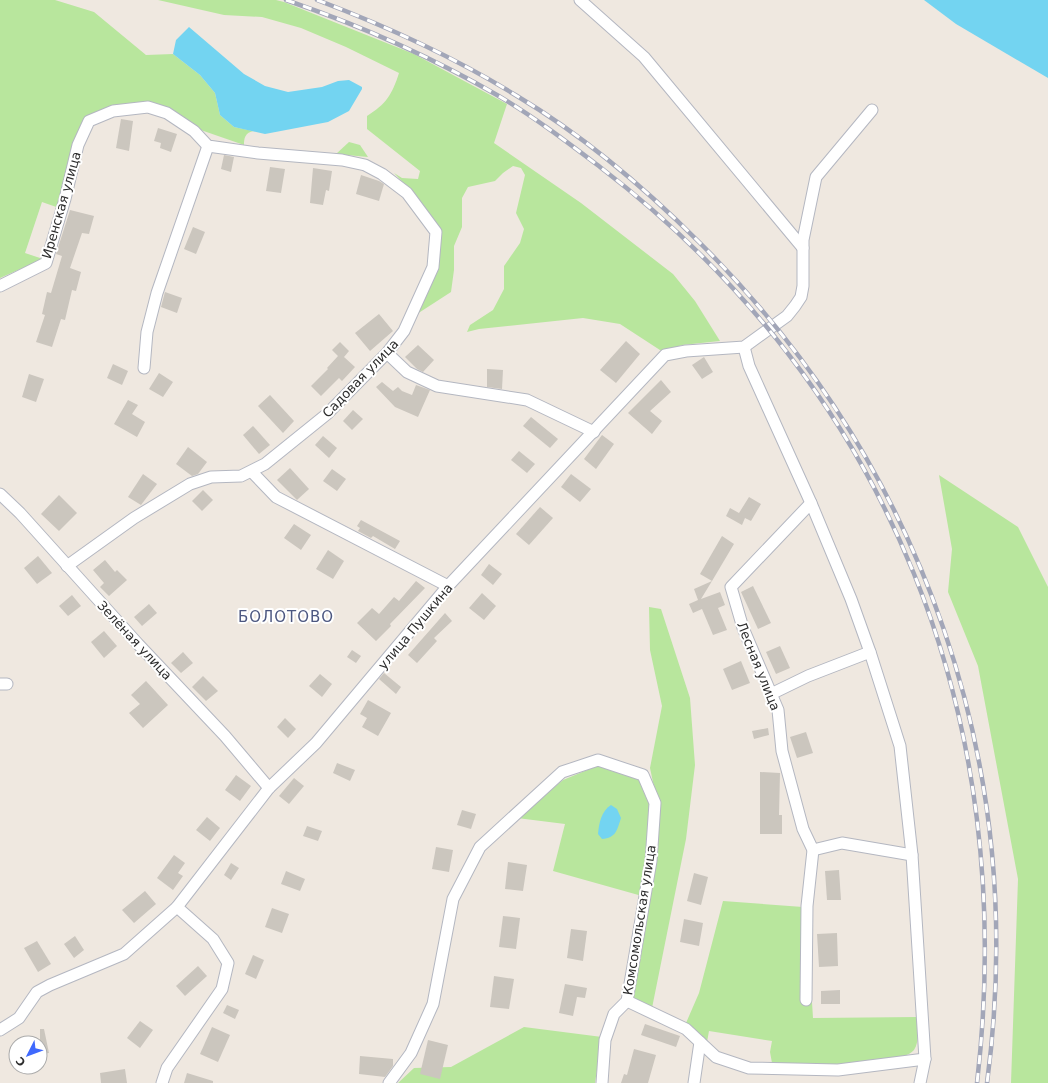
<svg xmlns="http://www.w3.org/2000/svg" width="1048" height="1083" font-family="'DejaVu Sans',sans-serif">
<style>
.green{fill:#b8e69d}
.water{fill:#73d4f1}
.building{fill:#cbc6be}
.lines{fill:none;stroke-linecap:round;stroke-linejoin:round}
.minor-casing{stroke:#b4b7c1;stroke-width:13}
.minor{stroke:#fff;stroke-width:11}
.rail-casing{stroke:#a2a6b8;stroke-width:4.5}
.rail{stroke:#fff;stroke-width:3;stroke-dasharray:9;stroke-linecap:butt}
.labels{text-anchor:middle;stroke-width:4;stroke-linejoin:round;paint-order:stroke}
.street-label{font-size:13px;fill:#2e2e2e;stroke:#fff}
.quarter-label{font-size:15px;letter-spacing:1px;fill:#4c5780;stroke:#fff}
</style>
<rect width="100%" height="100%" fill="#efe8e0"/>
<g class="green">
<path d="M0 0H55L94 12 146 55 173 54 200 75 215 93 220 115 234 127 253 131C245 133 244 138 244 145L195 128 169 110 86 119 62 209 42 202 25 253 43 259 0 278Z"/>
<path d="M158 0H276L284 2 414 54 507 104 494 143 581 203 673 274 695 301 720 341 682 345 663 352 620 324 583 318 479 329 467 332 470 325 493 310 504 289V266L520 243 524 229 516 213 525 175 521 168 513 166 503 173 495 181 468 187 462 198V227L454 246V270L451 292 417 314 441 233 416 196 394 173 402 178 418 179 420 171 367 129V116C386 104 392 95 399 73L346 47 301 28 262 17 224 15Z"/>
<path d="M349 142 360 145 368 157 336 154Z"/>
<path d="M939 475 1018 527 1048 587V1083H1011L1018 879 978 666 948 592 952 549Z"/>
<path d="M649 607 661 609 690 698 695 765 686 839 652 1008 631 999 657 801 650 768 662 706 650 650Z"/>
<path d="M597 766 637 777 652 804 642 896 553 871 565 824 517 818 563 780Z"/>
<path d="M723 901 803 907 802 1001 812 1002 813 1018 917 1017C917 1027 920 1041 914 1050 900 1068 796 1064 772 1063L770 1052 772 1041 709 1031 707 1042 686 1023 699 993Z"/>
<path d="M524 1027 602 1037 595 1083H398L414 1068 451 1067Z"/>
</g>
<g class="water">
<path d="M924 0H1048V78L956 24Z"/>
<path d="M189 27 244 74 265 86 288 92 322 87 338 81 349 80 362 87V89L349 111 328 122 265 134 234 127 220 115 215 93 200 75 173 54 176 40Z"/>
<path d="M611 805 617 809 621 818C617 830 616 838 602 839L598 834C599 824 601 811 611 805Z"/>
</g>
<g class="building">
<path d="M121 119 133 121 129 151 116 148Z"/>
<path d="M158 128 177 134 171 152 160 148 161 143 154 141Z"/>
<path d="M224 155 234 157 231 172 221 169Z"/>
<path d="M270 167 285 169 281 193 266 191Z"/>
<path d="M313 168 332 171 329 191 326 190 323 205 310 203Z"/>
<path d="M361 175 379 181 384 184 379 201 356 194Z"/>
<path d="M70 210 94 216 89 234 82 233 70 268 81 272 76 291 72 290 65 320 61 319 52 347 36 342 45 315 42 314 47 292 51 293 62 256 56 254Z"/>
<path d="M193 227 205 232 196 254 184 249Z"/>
<path d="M165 292 182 298 177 313 161 307Z"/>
<path d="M379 314 393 331 370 351 355 333Z"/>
<path d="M626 341 640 354 616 383 600 370Z"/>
<path d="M340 342 349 351 344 357 355 367 342 381 339 378 321 396 311 386 328 369 327 368 338 356 332 350Z"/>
<path d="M418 345 434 360 423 372 417 369 405 357Z"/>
<path d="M704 357 713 372 702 379 692 365Z"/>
<path d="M113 364 128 371 122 385 107 378Z"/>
<path d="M487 369 503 370 502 389 487 387Z"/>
<path d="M159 373 173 382 163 397 149 389Z"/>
<path d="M29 374 44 379 36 402 22 397Z"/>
<path d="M661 380 671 392 650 411 662 421 652 434 628 413Z"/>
<path d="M382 382 393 391 398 387 402 391 412 395 416 385 430 390 418 417 395 407 376 387Z"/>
<path d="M270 395 294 421 283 433 258 406Z"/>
<path d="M128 400 138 405 132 414 145 422 137 437 114 424Z"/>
<path d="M353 410 363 419 352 430 343 421Z"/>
<path d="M531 417 558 439 550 448 523 426Z"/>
<path d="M253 426 270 445 259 454 243 435Z"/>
<path d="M602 435 614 444 596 469 584 459Z"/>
<path d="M323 436 337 448 329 458 315 445Z"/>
<path d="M188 447 207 462 198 474 192 476 176 464Z"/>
<path d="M519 451 535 464 527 473 511 460Z"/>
<path d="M290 468 309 489 297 500 277 480Z"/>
<path d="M332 469 346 479 337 491 323 481Z"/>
<path d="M143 474 157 484 141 505 128 497Z"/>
<path d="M571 474 591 489 580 502 561 487Z"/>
<path d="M203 490 213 500 202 511 192 501Z"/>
<path d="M59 495 77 513 59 531 41 514Z"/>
<path d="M749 497 761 504 751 521 745 518 742 525 726 516 730 508 739 513Z"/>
<path d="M540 507 553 518 529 545 516 534Z"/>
<path d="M361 520 400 541 395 549 373 536 371 538 358 531 360 528 357 526Z"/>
<path d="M294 524 311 535 301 550 284 538Z"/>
<path d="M722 536 734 544 712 581 700 574Z"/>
<path d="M328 550 344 561 333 579 316 569Z"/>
<path d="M38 556 52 573 37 584 24 568Z"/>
<path d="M105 560 115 572 117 570 127 580 109 596 100 587 104 583 93 570Z"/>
<path d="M489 564 502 574 493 585 481 575Z"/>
<path d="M416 581 425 588 390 624 391 626 376 641 357 623 372 608 379 614 394 597 399 601Z"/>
<path d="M712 581 701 599 720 592 725 605 718 608 727 630 713 635 702 609 693 613 689 604 698 600 694 589Z"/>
<path d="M753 586 771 623 758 629 741 592Z"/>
<path d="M482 593 496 606 484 620 469 608Z"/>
<path d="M72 595 81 606 68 616 59 606Z"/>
<path d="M149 604 157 613 142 626 134 617Z"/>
<path d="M445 613 452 621 434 638 437 641 417 663 408 655Z"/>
<path d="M104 631 117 646 104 658 91 642Z"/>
<path d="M780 646 790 668 776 674 766 652Z"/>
<path d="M352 650 361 656 356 663 347 657Z"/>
<path d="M183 652 193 663 181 673 171 663Z"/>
<path d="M741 661 750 683 732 690 723 669Z"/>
<path d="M384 673 401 687 396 694 379 679Z"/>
<path d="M320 674 332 684 322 697 309 686Z"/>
<path d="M203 676 218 691 206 701 192 687Z"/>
<path d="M146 681 168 705 143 728 129 713 140 704 131 695Z"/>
<path d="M368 700 391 713 378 736 362 727 367 718 360 714Z"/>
<path d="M285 718 296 729 288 738 277 727Z"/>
<path d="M768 728 769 735 754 739 752 731Z"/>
<path d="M806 732 813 753 797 758 790 737Z"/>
<path d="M337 763 355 770 350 781 333 773Z"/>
<path d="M760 772 780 773 779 815H782V834H760Z"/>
<path d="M236 775 251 786 240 801 225 790Z"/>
<path d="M294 778 304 786 289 804 279 796Z"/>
<path d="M462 810 476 814 471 829 457 825Z"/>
<path d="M207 817 220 828 210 841 196 830Z"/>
<path d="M307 826 322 831 318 841 303 836Z"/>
<path d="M436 847 453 850 449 872 432 869Z"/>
<path d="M174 855 185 863 178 873 183 876 173 890 157 878Z"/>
<path d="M508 862 527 865 523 891 505 889Z"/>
<path d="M231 863 239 868 231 880 224 875Z"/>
<path d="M839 870 841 900H827L825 871Z"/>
<path d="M286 871 305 879 300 891 281 884Z"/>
<path d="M694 873 708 877 701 905 687 901Z"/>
<path d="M145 891 156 904 134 923 122 910Z"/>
<path d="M272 908 289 914 282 933 265 927Z"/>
<path d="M503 916 520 918 516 949 499 947Z"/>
<path d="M684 919 703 923 699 946 680 942Z"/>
<path d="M571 929 587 931 583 961 567 958Z"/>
<path d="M837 933 838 966 819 967 817 934Z"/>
<path d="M75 936 84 950 74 958 64 944Z"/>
<path d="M37 941 51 964 38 972 24 948Z"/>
<path d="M253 955 264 960 256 979 245 974Z"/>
<path d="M198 966 207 976 185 996 176 986Z"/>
<path d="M494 976 514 979 509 1009 490 1007Z"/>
<path d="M565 984 587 988 585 998 577 997 573 1016 559 1013Z"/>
<path d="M840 990V1004H821V991Z"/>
<path d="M227 1005 239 1010 235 1019 223 1013Z"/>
<path d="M140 1021 153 1030 140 1048 127 1038Z"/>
<path d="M645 1024 680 1036 676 1047 641 1035Z"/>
<path d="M212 1027 230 1035 218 1062 200 1054Z"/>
<path d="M40 1029H44L49 1053 40 1054Z"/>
<path d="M428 1040 448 1045 440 1079 420 1074Z"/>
<path d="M634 1049 656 1055 648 1083H621L624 1074 627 1075Z"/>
<path d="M360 1056 393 1059V1066L385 1077 359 1074Z"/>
<path d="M125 1069 127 1083H101L100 1073Z"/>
<path d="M187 1073 213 1081V1083H184Z"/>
</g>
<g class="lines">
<g class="minor-casing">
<g id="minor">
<path d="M580 0 644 57 803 248"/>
<path d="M0 286 46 263 65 199 78 145 89 121 113 111 148 107 167 113 194 131 208 146 258 153 342 160 365 165 382 174 407 193 436 232 433 267 404 331 387 353 327 414 265 464 241 476 211 477 190 484 134 518 67 566"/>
<path d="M744 347 749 366 811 503 851 599 870 652 900 746 912 855 925 1059 920 1083"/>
<path d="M387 353 407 372 437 386 527 400 594 432"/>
<path d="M144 368 147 332 157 293 208 146"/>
<path d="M252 472 276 497 448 586"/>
<path d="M0 494 20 513 138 644 225 736 269 788"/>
<path d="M0 684H7"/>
<path d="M771 694 808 676 870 652"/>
<path d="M813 850 842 843 912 855"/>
<path d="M806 1000 807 906 813 850 803 829 782 751 778 710 743 628 731 587 811 503"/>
<path d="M627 1001 686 1029 716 1057 749 1068 838 1070 925 1059"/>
<path d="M0 1030 19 1018 37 992 50 985 124 954 177 907 269 788 316 743 448 586 665 355 686 351 744 347 787 316 795 306 801 297 803 286V240L816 177 872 110"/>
<path d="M162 1083 167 1068 222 989 228 963 213 939 177 907"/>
<path d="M389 1083 411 1053 433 1004 453 899 480 847 562 772 598 760 643 775 655 803 651 861 627 1001 614 1014 605 1040 602 1083"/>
<path d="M694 1083 700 1042"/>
</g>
</g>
<use href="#minor" class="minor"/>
<g class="rail-casing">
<g id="rail">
<path d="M286 0C359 25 430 56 497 95 533 116 567 142 600 167 892 391 1019 721 977 1083"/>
<path d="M317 0C386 26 454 57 517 96 584 136 645 188 700 243 925 467 1029 768 987 1083"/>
</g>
</g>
<use href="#rail" class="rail"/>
</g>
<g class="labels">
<g class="street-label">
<text transform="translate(61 205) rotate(-74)" y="5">Иренская улица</text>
<text transform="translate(360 378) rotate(-46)" y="5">Садовая улица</text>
<text transform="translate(415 626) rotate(-50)" y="5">улица Пушкина</text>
<text transform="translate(135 640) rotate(47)" y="5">Зелёная улица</text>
<text transform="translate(759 666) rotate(68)" y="5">Лесная улица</text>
<text transform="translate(639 920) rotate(-81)" y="5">Комсомольская улица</text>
</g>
<g class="quarter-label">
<text x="286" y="622">БОЛОТОВО</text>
</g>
</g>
<g transform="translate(28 1055) rotate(228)"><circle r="19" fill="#ffffff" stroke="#ababab"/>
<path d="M0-3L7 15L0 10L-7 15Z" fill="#3f69fd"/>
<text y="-6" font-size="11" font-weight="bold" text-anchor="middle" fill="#2e2e2e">С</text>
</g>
</svg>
